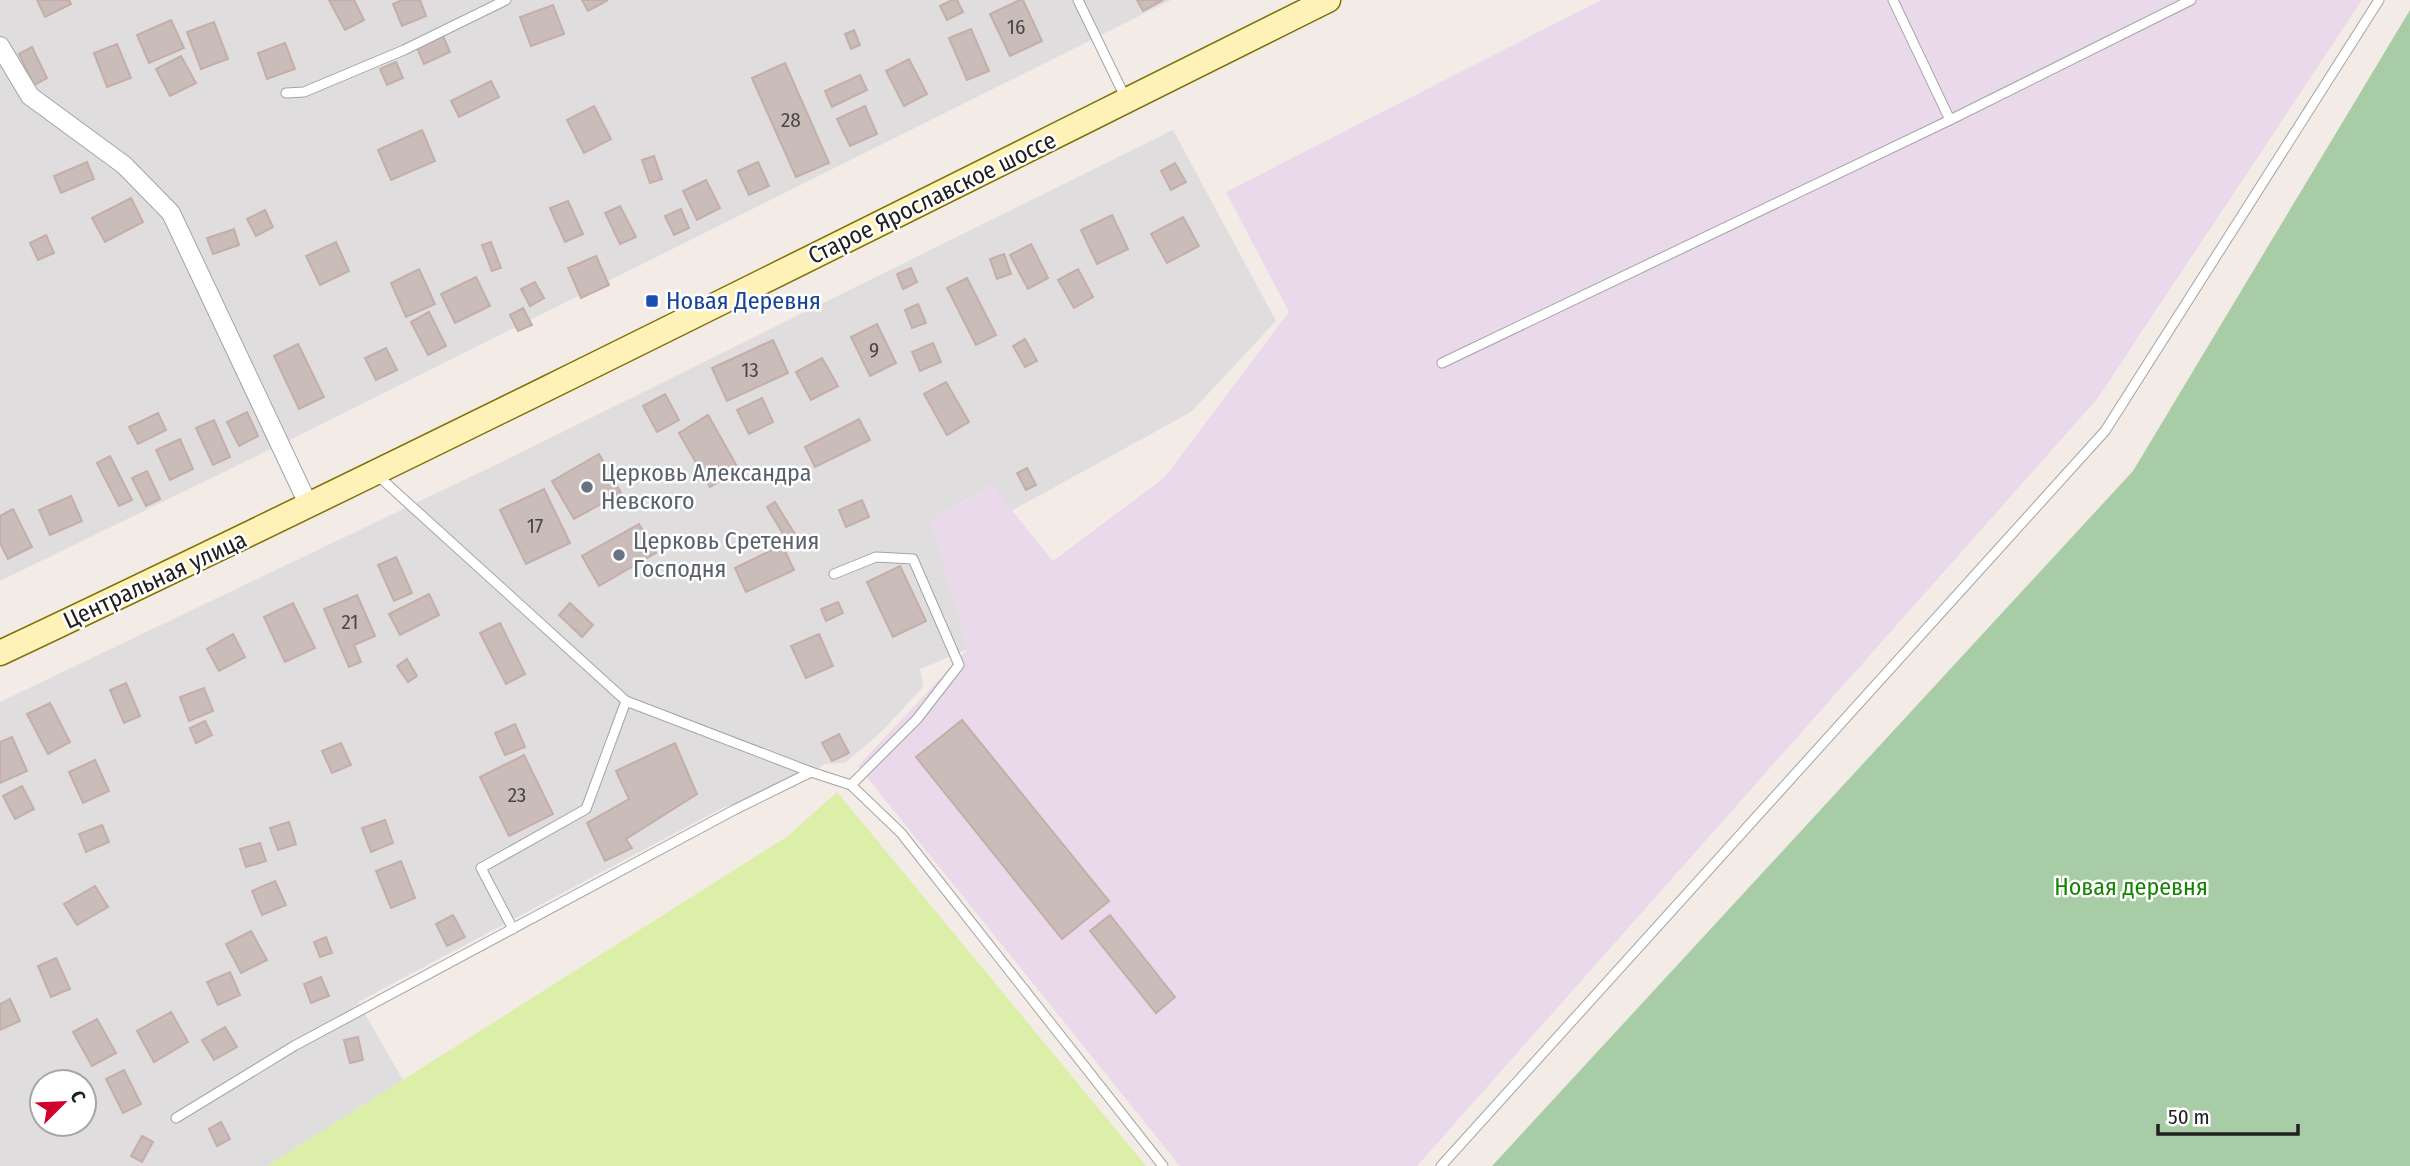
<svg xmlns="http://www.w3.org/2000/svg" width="2410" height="1166" font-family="'Fira Sans Condensed',sans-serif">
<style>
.residential{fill:#dfddde;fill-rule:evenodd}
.industrial{fill:#ead8eb}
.grass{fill:#dbefa9}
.cemetery{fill:#a8cca6}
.building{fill:#cabcb9;stroke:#c5aea7;stroke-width:2}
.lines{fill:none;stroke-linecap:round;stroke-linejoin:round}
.service-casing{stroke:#a4a4a4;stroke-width:11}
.minor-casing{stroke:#a4a4a4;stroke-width:20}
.secondary-casing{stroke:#7f7100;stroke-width:27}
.service{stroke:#fff;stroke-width:9}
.minor{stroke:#fff;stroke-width:18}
.secondary{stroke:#fef2b8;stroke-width:24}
.transit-dot{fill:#1a4fb4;stroke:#fff;stroke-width:2.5}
.worship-dot{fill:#6b7280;stroke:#fff;stroke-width:2.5}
.labels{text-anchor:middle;stroke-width:5;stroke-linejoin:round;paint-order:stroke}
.number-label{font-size:21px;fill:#4a4746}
.street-label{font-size:24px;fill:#202020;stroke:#fff}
.transit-label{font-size:24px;fill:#164399;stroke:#fff;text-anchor:start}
.worship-label{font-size:24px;fill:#5b616d;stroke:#fff;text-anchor:start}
.park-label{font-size:24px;fill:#168404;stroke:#fff}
</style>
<rect width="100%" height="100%" fill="#f2ebe6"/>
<g class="residential">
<path d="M0 0H1171L306 432 0 581Z"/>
<path d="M1173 130 1276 321 1191 412 1011 511 991 486 931 520 968 649 920 669 923 687 882 731 845 763 824 764 794 787 724 807 358 1002 403 1080 267 1166H0V702L508 459ZM42 1082H84V1124H42Z"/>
</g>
<path class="industrial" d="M1601 0H2362L2097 399 1417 1166H1180L858 766 968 649 931 520 992 486 1053 561 1165 477 1289 312 1226 192Z"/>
<path class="grass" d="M837 792 1146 1166H267L788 836Z"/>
<path class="cemetery" d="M2410 10V1166H1492L2133 471Z"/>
<g class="building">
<path d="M37 0H69L71 4 45 17Z"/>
<path d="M329 0H354L364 20 345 30Z"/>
<path d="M402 0H420L426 16 402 26 393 4Z"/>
<path d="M582 0H608L588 11Z"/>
<path d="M952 0H957L963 12 947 20 940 6Z"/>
<path d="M1020 0H1023L1042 41 1010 56 990 14Z"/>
<path d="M1137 0H1163L1143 11Z"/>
<path d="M553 5 564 34 531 46 520 17Z"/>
<path d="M171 20 184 48 149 63 137 35Z"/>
<path d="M214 22 228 59 201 69 187 32Z"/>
<path d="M971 29 989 71 967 80 949 38Z"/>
<path d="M854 30 860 45 851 49 845 34Z"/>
<path d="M443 36 450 52 424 64 417 48Z"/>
<path d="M285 43 295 69 267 79 258 53Z"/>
<path d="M117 44 131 78 107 87 94 53Z"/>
<path d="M32 47 47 78 34 85 19 54Z"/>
<path d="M181 56 196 83 170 96 156 69Z"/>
<path d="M909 59 927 94 904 106 886 71Z"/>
<path d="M396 62 403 78 387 85 380 69Z"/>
<path d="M785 63 829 163 796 177 752 78Z"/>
<path d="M860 75 867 90 832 107 825 91Z"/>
<path d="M491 81 499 97 459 117 451 101Z"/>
<path d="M594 106 611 139 584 153 567 120Z"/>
<path d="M865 106 877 134 850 146 837 119Z"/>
<path d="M422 130 435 161 391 180 378 150Z"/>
<path d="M654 156 662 179 650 183 642 160Z"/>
<path d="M87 162 94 179 61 193 54 176Z"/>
<path d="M758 162 769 186 749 195 738 171Z"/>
<path d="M1175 163 1186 182 1171 190 1161 171Z"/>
<path d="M706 180 720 208 697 220 683 191Z"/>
<path d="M131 198 143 222 105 242 92 218Z"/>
<path d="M568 201 583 234 565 242 550 208Z"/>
<path d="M620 206 636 237 620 244 605 213Z"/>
<path d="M681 209 689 228 674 235 665 216Z"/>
<path d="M265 210 273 227 256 236 247 219Z"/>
<path d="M1112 215 1128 249 1097 264 1081 230Z"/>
<path d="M1183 217 1199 246 1167 263 1151 234Z"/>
<path d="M234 229 239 245 213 254 207 238Z"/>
<path d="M46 235 54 253 38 260 30 243Z"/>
<path d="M336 242 349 271 320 285 306 256Z"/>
<path d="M491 242 501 268 492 271 482 245Z"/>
<path d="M1031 244 1048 278 1028 289 1010 255Z"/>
<path d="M1004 254 1011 274 997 279 990 259Z"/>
<path d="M596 256 609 285 581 298 568 268Z"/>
<path d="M911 268 917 282 903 289 897 274Z"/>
<path d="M419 269 435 304 406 317 391 283Z"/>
<path d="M1078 269 1093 297 1074 308 1058 280Z"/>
<path d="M476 277 490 306 455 323 441 294Z"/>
<path d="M967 278 996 335 976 345 947 288Z"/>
<path d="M535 282 544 298 530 306 521 289Z"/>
<path d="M918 304 926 323 912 328 905 310Z"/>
<path d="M523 308 532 325 518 331 510 315Z"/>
<path d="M429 312 446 346 428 355 411 322Z"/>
<path d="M877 324 896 363 870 376 851 337Z"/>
<path d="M1025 339 1037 361 1025 367 1013 346Z"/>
<path d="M773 340 788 373 727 401 712 368Z"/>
<path d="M933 343 941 362 920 371 912 352Z"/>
<path d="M298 344 324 397 299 409 274 356Z"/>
<path d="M386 348 397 370 376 380 365 358Z"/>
<path d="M822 358 838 386 811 400 796 372Z"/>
<path d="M946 382 969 422 947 435 924 394Z"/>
<path d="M665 394 679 420 657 432 643 406Z"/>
<path d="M762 398 773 422 749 434 737 410Z"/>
<path d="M247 412 258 436 239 446 227 422Z"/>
<path d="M158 413 166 430 138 444 129 427Z"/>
<path d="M708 415 739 470 710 487 679 433Z"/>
<path d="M859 419 870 440 815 467 805 447Z"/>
<path d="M214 420 230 457 213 465 196 428Z"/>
<path d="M180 439 193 469 170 480 156 450Z"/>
<path d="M599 454 621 493 574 519 552 481Z"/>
<path d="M110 456 132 500 119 506 97 463Z"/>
<path d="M1027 468 1036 485 1026 490 1017 473Z"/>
<path d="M147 471 160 499 146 506 132 478Z"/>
<path d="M544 489 570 543 526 564 500 510Z"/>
<path d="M71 496 82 521 50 535 39 510Z"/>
<path d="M862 500 869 517 846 527 839 510Z"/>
<path d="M775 502 798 539 789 544 767 507Z"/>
<path d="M13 509 32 547 8 559 0 543V516Z"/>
<path d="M639 524 656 553 599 586 582 556Z"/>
<path d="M782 545 794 570 746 592 735 568Z"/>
<path d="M396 557 412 593 394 601 378 565Z"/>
<path d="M900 566 926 621 893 637 867 582Z"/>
<path d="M429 594 439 615 400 635 389 614Z"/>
<path d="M357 595 375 636 354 645 361 662 349 667 324 609Z"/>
<path d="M838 602 843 613 826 621 821 609Z"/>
<path d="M293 603 315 648 285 662 264 617Z"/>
<path d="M570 603 593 625 582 637 559 615Z"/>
<path d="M500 623 525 674 506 684 480 633Z"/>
<path d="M233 634 245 657 219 671 207 649Z"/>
<path d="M819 634 833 666 806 678 791 646Z"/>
<path d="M407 659 417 676 408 682 397 666Z"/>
<path d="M126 683 140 716 124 723 110 690Z"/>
<path d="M204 688 213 711 189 721 180 697Z"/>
<path d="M50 703 70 742 48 754 27 714Z"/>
<path d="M962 720 1109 901 1062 939 916 757Z"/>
<path d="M205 721 212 735 196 743 190 728Z"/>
<path d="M515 724 525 747 505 755 495 733Z"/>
<path d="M839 734 849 753 832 761 822 743Z"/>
<path d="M12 737 27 771 0 783V742Z"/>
<path d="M341 743 351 765 332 773 322 751Z"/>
<path d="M675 743 697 794 626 839 632 848 605 861 587 823 629 799 616 771Z"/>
<path d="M524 755 553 814 509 836 480 777Z"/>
<path d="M95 760 109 791 83 803 69 772Z"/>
<path d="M22 786 34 809 15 819 3 796Z"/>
<path d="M385 820 393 843 371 852 362 828Z"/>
<path d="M289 822 296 844 278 850 270 828Z"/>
<path d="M102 825 109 842 86 852 79 834Z"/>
<path d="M260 843 266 861 246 867 240 849Z"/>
<path d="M401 861 415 898 391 908 376 871Z"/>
<path d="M275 881 286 905 262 915 252 891Z"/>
<path d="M95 886 108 907 77 925 64 904Z"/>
<path d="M453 915 465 937 447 946 436 924Z"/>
<path d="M1110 915 1175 997 1156 1013 1090 931Z"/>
<path d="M251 931 267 960 241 973 226 944Z"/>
<path d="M326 937 332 953 320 957 314 942Z"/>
<path d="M56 958 70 989 51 997 38 966Z"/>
<path d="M230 972 240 995 218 1005 207 982Z"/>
<path d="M321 977 329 996 311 1003 304 984Z"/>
<path d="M10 999 20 1021 0 1030V1004Z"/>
<path d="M171 1012 188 1042 154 1062 137 1031Z"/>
<path d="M97 1019 116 1053 92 1066 73 1032Z"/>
<path d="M225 1027 237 1047 214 1060 202 1040Z"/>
<path d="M358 1037 363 1060 350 1063 344 1040Z"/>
<path d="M124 1070 141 1104 123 1113 106 1079Z"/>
<path d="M221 1122 230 1139 217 1146 209 1129Z"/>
<path d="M142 1136 153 1142 142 1162 131 1156Z"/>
</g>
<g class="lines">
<g class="service-casing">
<g id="service">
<path d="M1078 0 1126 99"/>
<path d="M1893 0 1950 120 2191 0"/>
<path d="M286 93 304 92 404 50 506 0"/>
<path d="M1442 363 1950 120"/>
<path d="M376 474 626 701 811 772 851 785 901 833 1163 1166"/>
<path d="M834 574 876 557 913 559 959 665 917 719 851 785"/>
<path d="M513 929 481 868 586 809 626 701"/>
<path d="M176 1118 294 1046 734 810 811 772"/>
<path d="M1441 1166 2105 431 2379 0"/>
</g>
</g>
<g class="minor-casing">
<path id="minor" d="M0 46 30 96 124 165 171 213 309 506"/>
</g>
<g class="secondary-casing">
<path id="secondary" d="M0 653C446 442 886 220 1328 0"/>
</g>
<use href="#service" class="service"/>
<use href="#minor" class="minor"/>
<use href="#secondary" class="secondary"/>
</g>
<rect class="transit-dot" x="645" y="294" width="14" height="14" rx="3.5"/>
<g class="worship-dot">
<circle cx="587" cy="487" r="7"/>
<circle cx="619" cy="555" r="7"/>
</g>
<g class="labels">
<g class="number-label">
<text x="1016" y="34">16</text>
<text x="791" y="127">28</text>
<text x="874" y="357">9</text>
<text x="750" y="377">13</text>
<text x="535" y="533">17</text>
<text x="350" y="629">21</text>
<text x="517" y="802">23</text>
</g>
<g class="street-label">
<text transform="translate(932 198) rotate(-26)" y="8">Старое Ярославское шоссе</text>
<text transform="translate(155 580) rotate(-25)" y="8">Центральная улица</text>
</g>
<g class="transit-label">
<text x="666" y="309">Новая Деревня</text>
</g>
<g class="worship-label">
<text x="601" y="481">Церковь Александра<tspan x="601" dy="28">Невского</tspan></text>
<text x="633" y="549">Церковь Сретения<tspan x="633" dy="28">Господня</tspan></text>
</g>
<g class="park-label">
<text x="2131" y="895">Новая деревня</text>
</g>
</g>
<g transform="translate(63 1103) rotate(66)"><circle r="33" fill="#ffffff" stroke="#a6a6a6" stroke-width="2"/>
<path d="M0-5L12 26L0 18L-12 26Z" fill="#d1002e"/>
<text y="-10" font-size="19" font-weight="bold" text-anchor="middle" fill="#202020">С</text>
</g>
<path d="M2158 1124v10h140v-10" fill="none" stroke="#202020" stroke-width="3.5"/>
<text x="2168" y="1124" font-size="21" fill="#202020" stroke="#ffffff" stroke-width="5" paint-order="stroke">50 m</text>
</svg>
